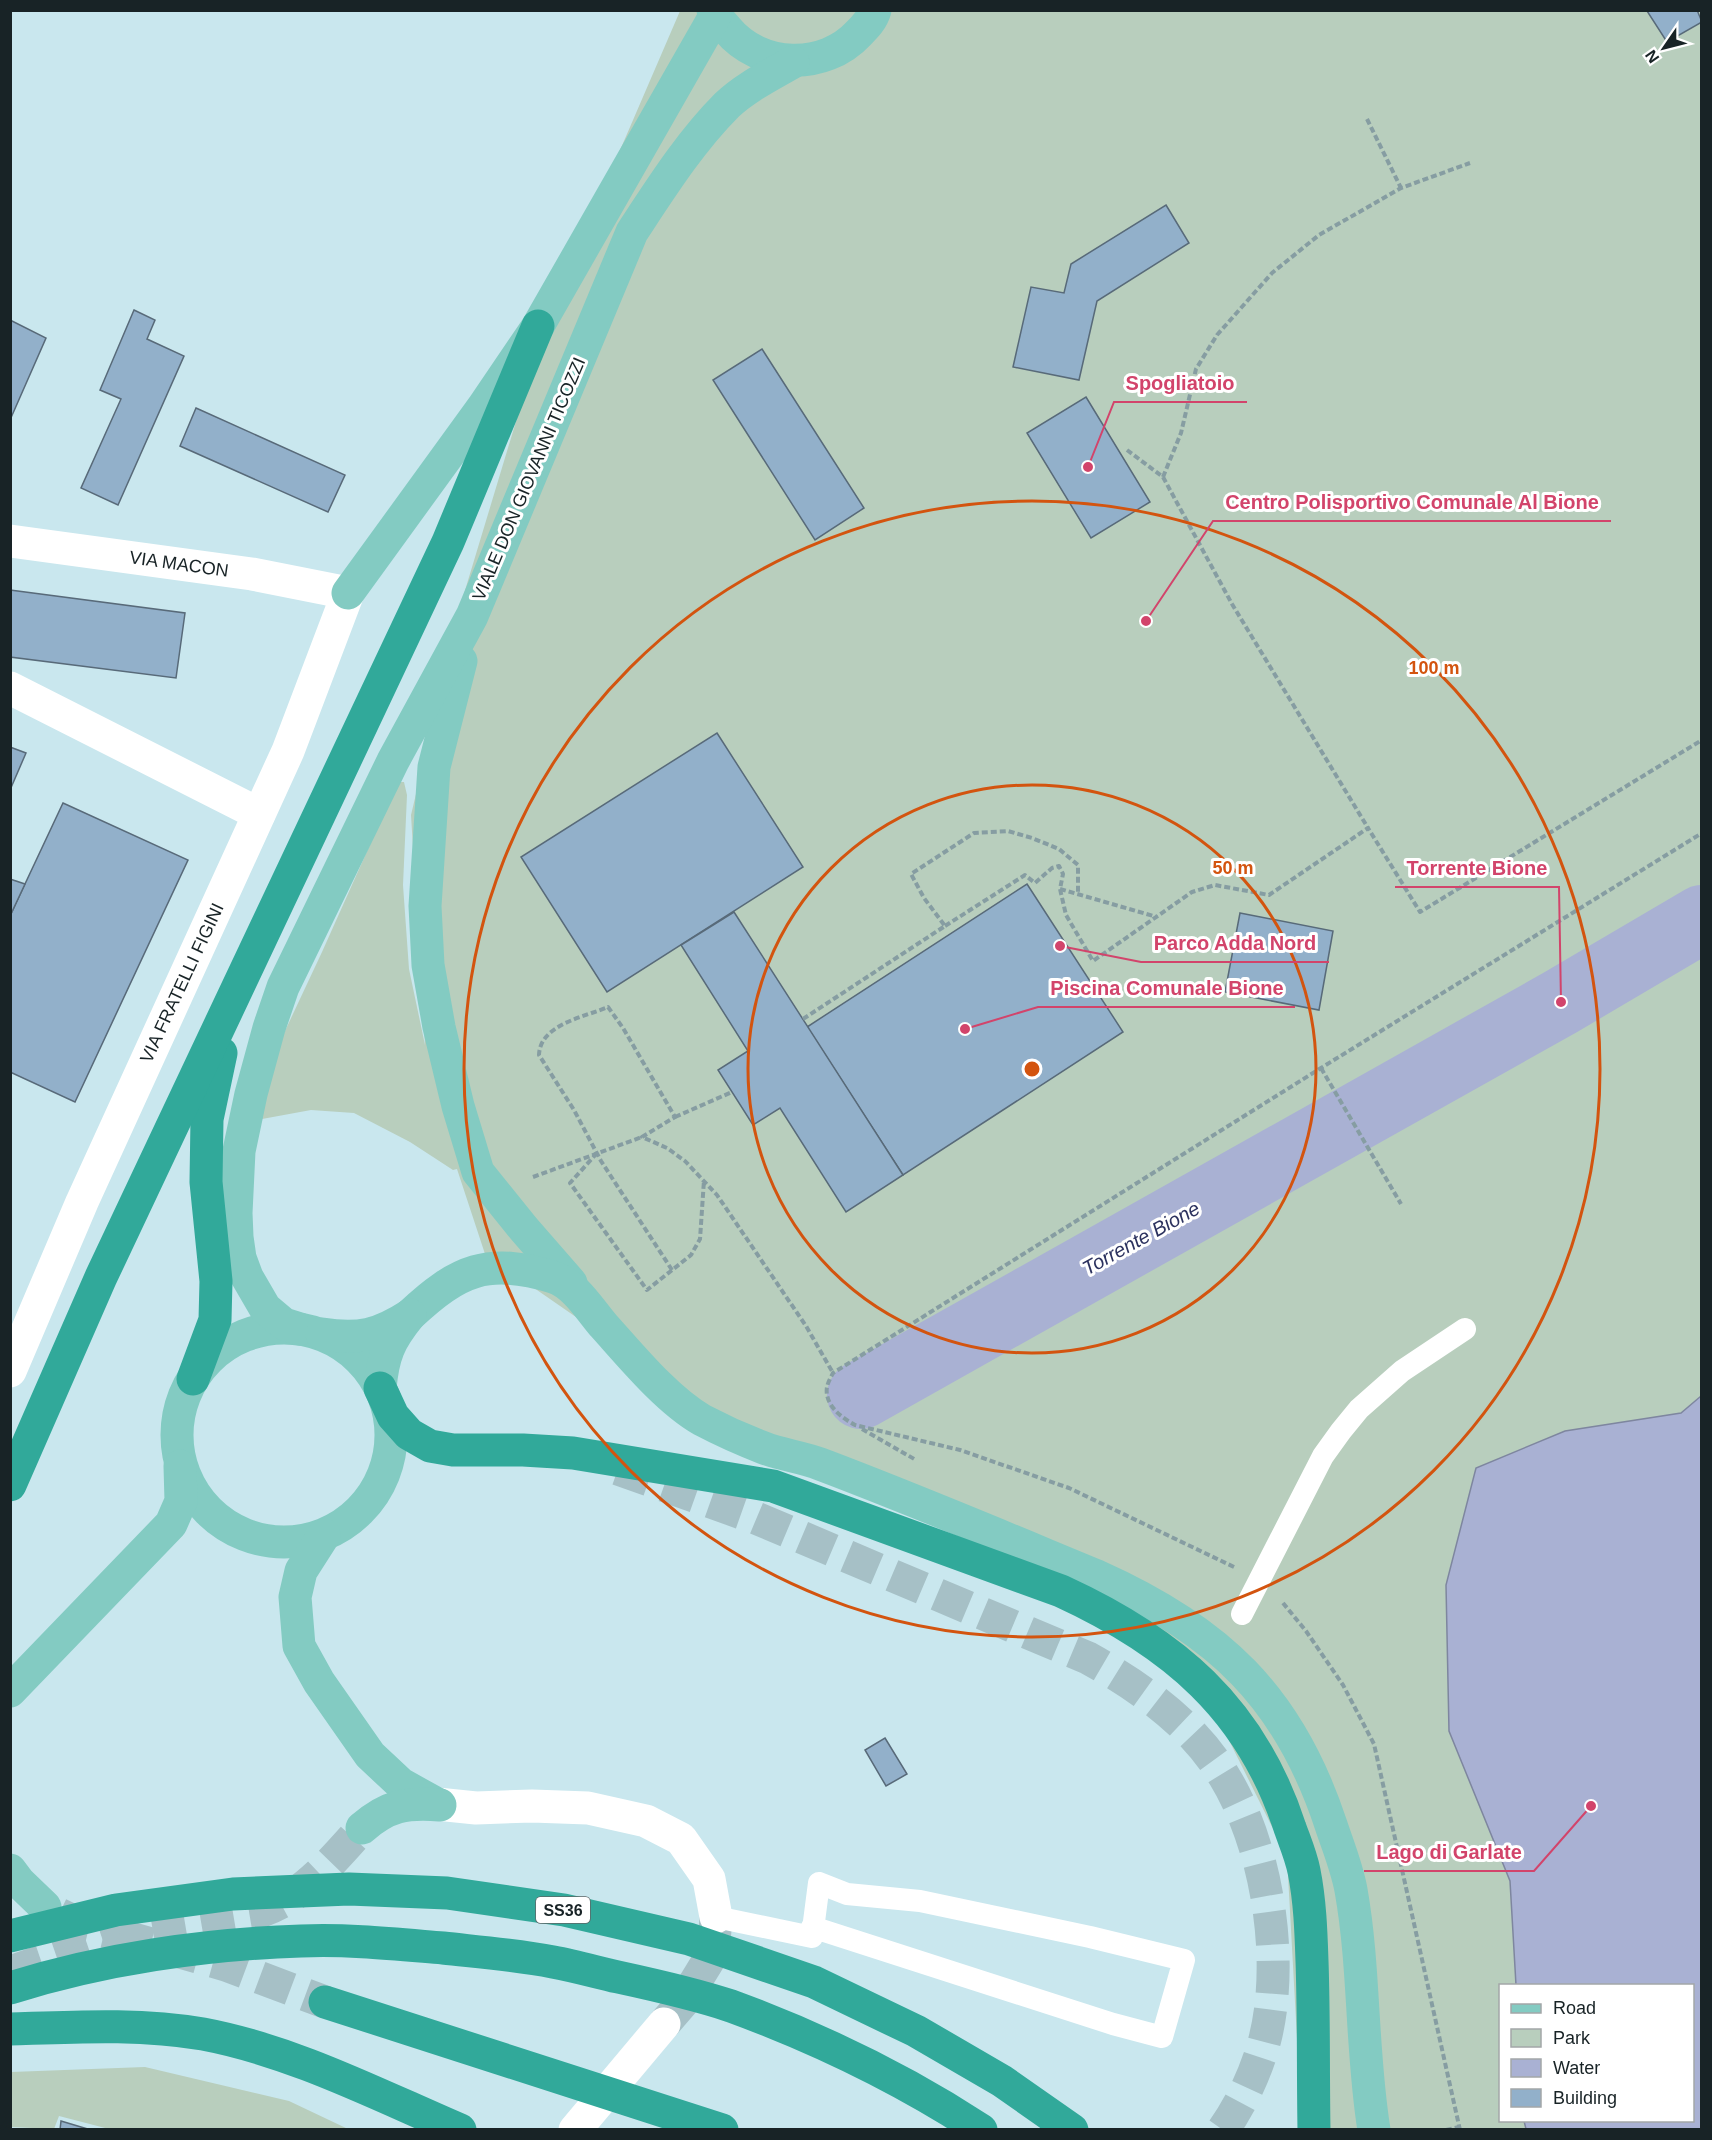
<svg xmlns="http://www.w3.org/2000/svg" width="1712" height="2140" font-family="Arial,sans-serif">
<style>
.green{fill:#b8cebd;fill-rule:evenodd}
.water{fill:#a9b1d3;stroke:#7e869f;stroke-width:1.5}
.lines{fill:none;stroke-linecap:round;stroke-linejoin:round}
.river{stroke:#a9b1d3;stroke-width:68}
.building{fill:#92b0ca;stroke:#586a79;stroke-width:1.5}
.street-tunnel{stroke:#a6c0c6;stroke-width:33;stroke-dasharray:33 16;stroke-linecap:butt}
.secondary-tunnel{stroke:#a6c0c6;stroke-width:33;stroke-dasharray:33 16;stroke-linecap:butt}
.primary-tunnel{stroke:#a6c0c6;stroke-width:33;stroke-dasharray:33 16;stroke-linecap:butt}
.highway-tunnel{stroke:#a6c0c6;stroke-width:33;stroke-dasharray:33 16;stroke-linecap:butt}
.path{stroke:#869da2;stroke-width:4;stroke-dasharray:6 3;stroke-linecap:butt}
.lane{stroke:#fff;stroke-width:22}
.street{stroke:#fff;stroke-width:33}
.primary{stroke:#83cbc2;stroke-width:33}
.highway{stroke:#31a99a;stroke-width:33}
.ring{fill:none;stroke:#d3540f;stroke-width:3}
.labels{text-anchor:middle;stroke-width:6;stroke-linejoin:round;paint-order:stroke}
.shield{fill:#fff;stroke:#5d6567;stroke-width:1.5}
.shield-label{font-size:16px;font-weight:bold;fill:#182326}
.street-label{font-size:18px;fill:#182326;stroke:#fff}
.water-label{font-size:20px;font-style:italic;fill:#2c325f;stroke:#fff}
.centre{fill:#d3540f;stroke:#fff;stroke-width:3}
.ring-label{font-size:18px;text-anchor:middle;font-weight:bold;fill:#d3540f;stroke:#fff;stroke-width:6;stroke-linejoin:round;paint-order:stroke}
.leader{fill:none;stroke:#d2446b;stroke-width:2}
.callout-dot{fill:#d2446b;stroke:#fff;stroke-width:2}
.callout-label{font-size:20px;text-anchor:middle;font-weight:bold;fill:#d2446b;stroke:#fff;stroke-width:6;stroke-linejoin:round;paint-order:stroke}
</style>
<rect width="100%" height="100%" fill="#c9e7ee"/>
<g class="green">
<path d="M680 11H1701V2129H1302L1287 1857 1208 1698 1055 1563 765 1448 485 1254 457 1169 453 1170 410 1142 354 1113 311 1110 262 1119 247 1112 322 952 398 782H404L407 795 403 885 409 969 425 1045 411 815 463 597 546 322ZM1500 1986H1692V2120H1500Z"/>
<path d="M145 2067 289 2101 348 2129H109L59 2116 54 2129 11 2127V2072Z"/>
</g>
<path class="water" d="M1701 1396V2129H1526L1524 2121 1692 2120V1986L1516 1985 1510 1881 1449 1731 1446 1585 1476 1468 1565 1431 1681 1413Z"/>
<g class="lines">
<path class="river" d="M861 1395 1561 1002 1702 919"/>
</g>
<g class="building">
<path d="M1697 10 1702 22 1667 42 1647 11Z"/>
<path d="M1166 205 1189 243 1097 301 1079 380 1013 367 1031 287 1064 293 1071 264Z"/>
<path d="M134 310 155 320 147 339 184 356 118 505 81 488 121 399 100 390Z"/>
<path d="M10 320 46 338 10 420Z"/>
<path d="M762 349 864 508 815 540 713 380Z"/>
<path d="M1086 397 1150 502 1091 538 1027 433Z"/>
<path d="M196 408 345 475 328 512 180 446Z"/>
<path d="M10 590 185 613 176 678 10 657Z"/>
<path d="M717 733 803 867 607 992 521 857Z"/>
<path d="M10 747 26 753 10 790Z"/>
<path d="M63 803 188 860 75 1102 10 1072V916Z"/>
<path d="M10 879 25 884 10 916Z"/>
<path d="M1027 884 1123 1032 903 1175 807 1027Z"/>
<path d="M734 912 903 1175 846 1212 780 1108 753 1125 718 1070 748 1051 681 945Z"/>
<path d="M1240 913 1333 931 1319 1010 1225 992Z"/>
<path d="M885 1738 907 1774 886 1786 865 1750Z"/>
<path d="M61 2121 91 2130H60Z"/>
</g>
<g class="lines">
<path class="street-tunnel" d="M664 2024 683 2002 713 1953 716 1918"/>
<path class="secondary-tunnel" d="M10 1972 119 1935"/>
<path class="primary-tunnel" d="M59 1914 86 1927 119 1935 262 1911C304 1896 333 1860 362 1828"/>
<g class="highway-tunnel">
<path d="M618 1469 756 1518 1088 1658C1140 1687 1192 1723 1224 1776 1267 1846 1285 1959 1265 2039 1257 2070 1242 2103 1223 2130"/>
<path d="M119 1935 226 1965 325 2002"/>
</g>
<g class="path">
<path d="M1367 119 1401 188"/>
<path d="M1127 450 1163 477 1232 604 1368 828"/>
<path d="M1163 477 1181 433 1196 369 1217 335 1272 273 1319 235 1401 188 1470 163"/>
<path d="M1060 889 1157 917"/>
<path d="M945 926 1025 875 1035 883 1052 868 1059 866 1063 874 1060 889 1066 915 1093 961 1192 892 1215 885 1269 895 1368 828 1420 912 1702 740"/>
<path d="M803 1019 945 926 924 898 911 874 974 833 1008 831 1032 838 1059 849 1078 865V894"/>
<path d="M1321 1068 1401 1204"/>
<path d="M675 1117 732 1092"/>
<path d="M597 1153 570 1183 647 1290 691 1255 700 1239 704 1180"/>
<path d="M533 1177 642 1137"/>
<path d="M672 1270 601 1161 574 1110 539 1055C540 1024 585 1017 608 1007L623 1028 675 1117 642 1137 667 1148 685 1161 717 1195 806 1326 833 1373"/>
<path d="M862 1429 916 1460"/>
<path d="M1234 1567 1069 1488 960 1450 855 1425C842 1418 824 1405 827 1387 828 1382 831 1377 833 1373L1321 1068 1702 833"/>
<path d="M1283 1603 1306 1631 1343 1685 1374 1744 1460 2130"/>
<path d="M1446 2130 1459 2127"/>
</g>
<g class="lane">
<path d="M1242 1614 1323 1456 1341 1431 1359 1409 1402 1371 1465 1329"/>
<path d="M716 1917 812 1937 819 1883 847 1894 920 1901 1090 1937 1184 1960 1162 2037 1113 2024 812 1927"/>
</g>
<g class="street">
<path d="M10 541 252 574 348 593 288 751 82 1202 10 1371"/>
<path d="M10 688 259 814"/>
<path d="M437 1804 476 1808 532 1806 588 1808 646 1821 681 1839 709 1879 716 1917"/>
<path d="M575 2130 664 2024"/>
</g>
<g class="primary">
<path d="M713 10C716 18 722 23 727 29 760 69 824 71 859 33 866 26 872 20 875 10"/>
<path d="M348 593 483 407 538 326 715 16"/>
<path d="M461 661 434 767 425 906 428 965 439 1027 458 1106 478 1172 524 1229 571 1283"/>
<path d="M410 1315C458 1270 488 1257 553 1277 575 1284 590 1310 604 1326 631 1356 667 1400 702 1420 721 1430 743 1440 764 1448 782 1455 802 1457 820 1464 913 1499 1005 1538 1097 1576 1218 1630 1289 1697 1331 1825 1338 1846 1347 1868 1351 1890 1365 1969 1361 2050 1374 2130"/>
<circle cx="284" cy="1435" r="107"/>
<path d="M300 1329 284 1324 265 1308 247 1277 240 1258 237 1237 236 1213 239 1151 251 1094 269 1028 283 987 393 761 472 616 632 232C661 188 690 142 727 105 746 87 771 75 793 62"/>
<path d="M322 1334C359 1340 379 1335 410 1315 389 1341 383 1355 380 1388"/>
<path d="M324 1535 301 1571 295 1597 299 1646 319 1682 370 1755 401 1784 437 1804"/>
<path d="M10 1691 171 1524 181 1501 180 1466"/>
<path d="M362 1828C387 1806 406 1802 440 1805"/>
<path d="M10 1870 19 1882 45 1907"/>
</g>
<g class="highway">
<path d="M193 1379 215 1320 216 1281 206 1182 207 1119 221 1053"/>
<path d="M380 1388 393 1416 409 1434 430 1446 453 1450H523L573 1453 773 1486 1061 1591C1172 1642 1251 1708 1290 1828 1295 1842 1301 1856 1304 1871 1310 1901 1311 1931 1312 1961 1314 2017 1313 2074 1314 2130"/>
<path d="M10 1485 101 1277 448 542 538 326"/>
<path d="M10 1936 116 1910 233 1894 349 1889 447 1893 564 1910 689 1939 814 1982 916 2031 1002 2081 1072 2130"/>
<path d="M10 1988C102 1959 205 1944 301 1941 348 1939 395 1944 443 1948 479 1952 517 1955 553 1962 575 1966 596 1972 618 1977 655 1985 695 1994 731 2006 818 2038 903 2079 981 2130"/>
<path d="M325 2002 722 2130"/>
<path d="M10 2029C74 2027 139 2023 203 2034 293 2051 376 2094 460 2130"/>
</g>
</g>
<g class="ring">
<circle cx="1032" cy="1069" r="284"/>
<circle cx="1032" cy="1069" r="568"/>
</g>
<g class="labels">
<rect class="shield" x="536" y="1897" width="54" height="26" rx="4.5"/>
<g class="shield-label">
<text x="563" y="1916">SS36</text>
</g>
<g class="street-label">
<text transform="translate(529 479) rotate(-67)" y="6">VIALE DON GIOVANNI TICOZZI</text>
<text transform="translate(179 564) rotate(8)" y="6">VIA MACON</text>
<text transform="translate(182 983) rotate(-65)" y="6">VIA FRATELLI FIGINI</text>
</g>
<g class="water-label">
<text transform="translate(1141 1238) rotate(-29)" y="7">Torrente Bione</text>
</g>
</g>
<circle cx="1032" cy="1069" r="9" class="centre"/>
<g class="ring-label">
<text x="1434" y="674">100 m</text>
<text x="1233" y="874">50 m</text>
</g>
<path class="leader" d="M1088 467L1114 402H1247M1146 621L1213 521H1611M1561 1002L1559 887H1395M1060 946L1141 962H1329M965 1029L1038 1007H1295M1591 1806L1534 1871H1364"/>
<g class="callout-dot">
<circle cx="1088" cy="467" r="6"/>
<circle cx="1146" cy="621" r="6"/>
<circle cx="1561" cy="1002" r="6"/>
<circle cx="1060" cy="946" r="6"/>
<circle cx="965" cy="1029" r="6"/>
<circle cx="1591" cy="1806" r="6"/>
</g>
<g class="callout-label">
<text x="1180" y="390">Spogliatoio</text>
<text x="1412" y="509">Centro Polisportivo Comunale Al Bione</text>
<text x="1477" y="875">Torrente Bione</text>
<text x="1235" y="950">Parco Adda Nord</text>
<text x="1167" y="995">Piscina Comunale Bione</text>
<text x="1449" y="1859">Lago di Garlate</text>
</g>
<rect width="1712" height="2140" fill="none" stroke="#182326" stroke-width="24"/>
<rect x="1499" y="1984" width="195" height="138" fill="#ffffff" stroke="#a3a7a8" stroke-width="1.5"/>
<rect x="1511" y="2004" width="30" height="9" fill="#83cbc2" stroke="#a3a7a8" stroke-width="1.5"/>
<text x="1553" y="2014" font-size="18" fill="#182326">Road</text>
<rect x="1511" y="2029" width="30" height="18" fill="#b8cebd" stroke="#a3a7a8" stroke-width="1.5"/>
<text x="1553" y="2044" font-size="18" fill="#182326">Park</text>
<rect x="1511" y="2059" width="30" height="18" fill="#a9b1d3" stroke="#a3a7a8" stroke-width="1.5"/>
<text x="1553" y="2074" font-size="18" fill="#182326">Water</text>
<rect x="1511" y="2089" width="30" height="18" fill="#92b0ca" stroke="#a3a7a8" stroke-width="1.5"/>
<text x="1553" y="2104" font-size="18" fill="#182326">Building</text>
<g transform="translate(1664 48) rotate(235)" stroke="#ffffff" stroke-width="4.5" paint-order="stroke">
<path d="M0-4.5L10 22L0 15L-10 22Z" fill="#182326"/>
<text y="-9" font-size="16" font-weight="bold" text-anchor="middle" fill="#182326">N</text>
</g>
</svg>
